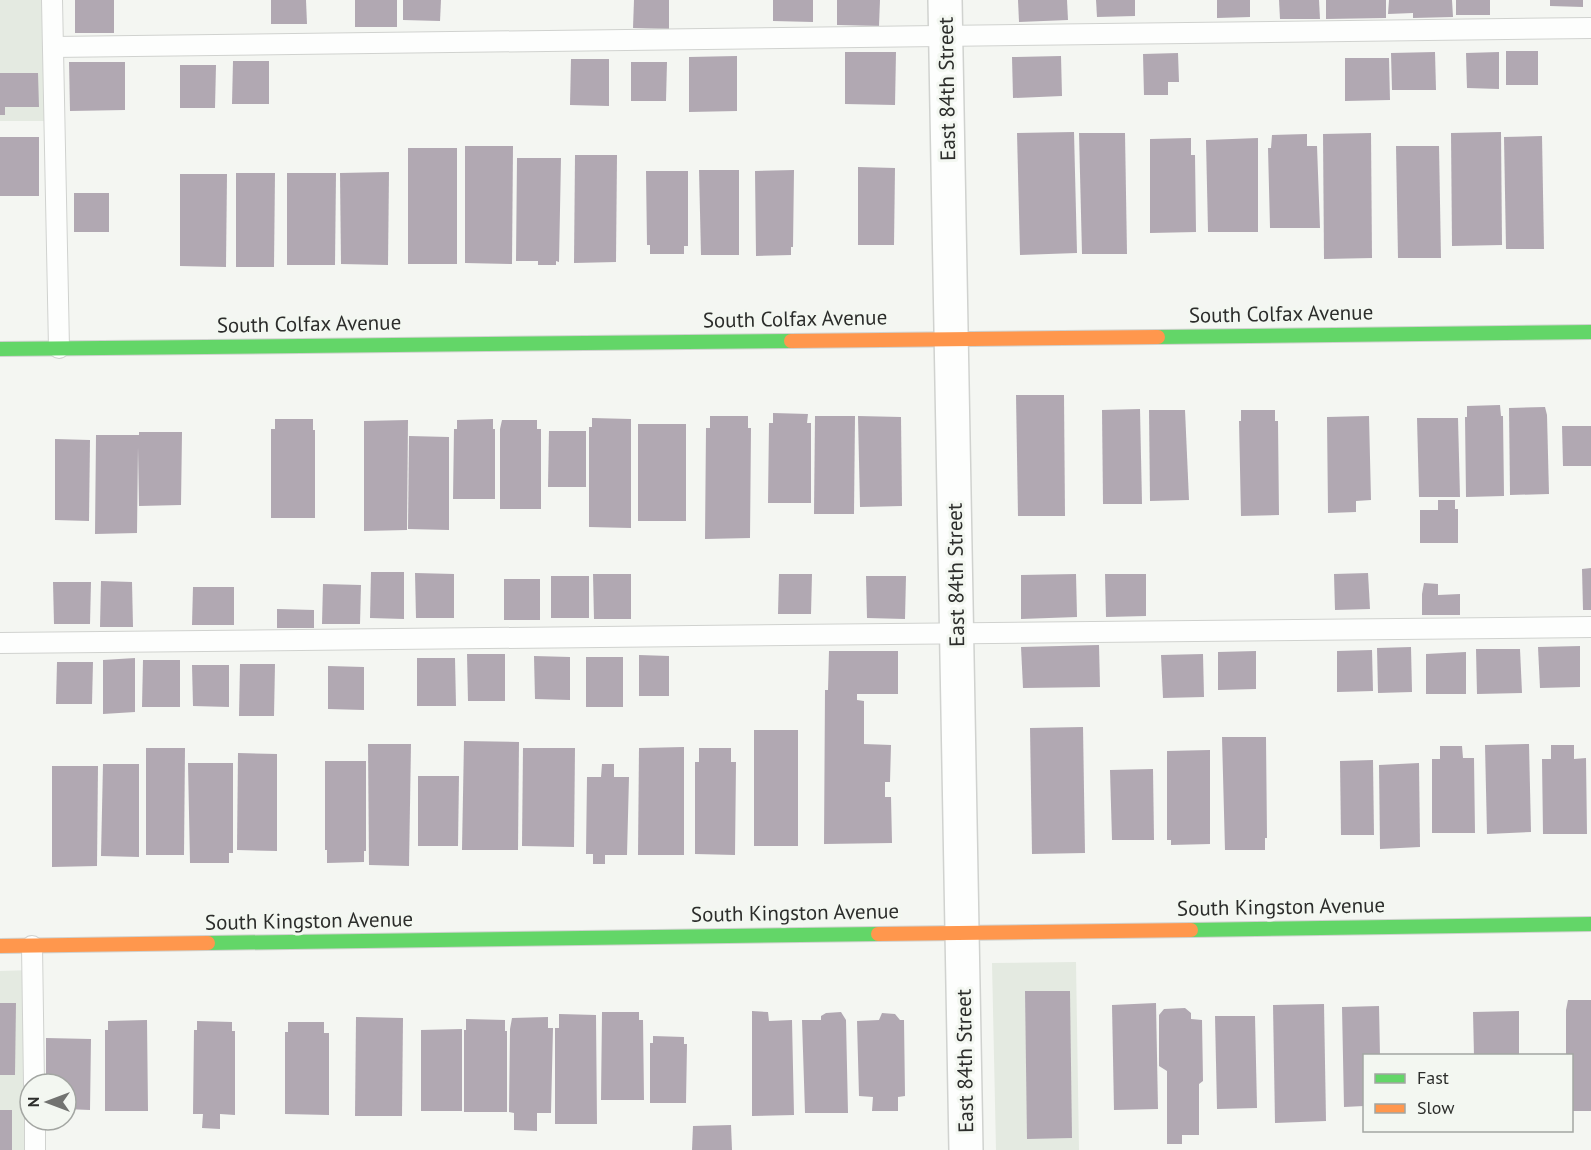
<svg xmlns="http://www.w3.org/2000/svg" width="1591" height="1150" font-family="'PT Sans',sans-serif">
<style>
.built{fill:#e4eae1}
.building{fill:#b1a8b2}
.lines{fill:none;stroke-linecap:round;stroke-linejoin:round}
.lane-casing{stroke:#d0d2cf;stroke-width:22}
.street-casing{stroke:#d0d2cf;stroke-width:36}
.fast-casing{stroke:#d0d2cf;stroke-width:16}
.slow-casing{stroke:#d0d2cf;stroke-width:16}
.lane{stroke:#fdfefd;stroke-width:20}
.street{stroke:#fdfefd;stroke-width:33}
.fast{stroke:#63d668;stroke-width:14}
.slow{stroke:#ff974d;stroke-width:14}
.labels{text-anchor:middle;stroke-width:6;stroke-linejoin:round;paint-order:stroke}
.street-label{font-size:21px;fill:#2c2d2b;stroke:#f3f7f1}
</style>
<rect width="100%" height="100%" fill="#f4f6f2"/>
<g class="built">
<path d="M0 0H52L55 121H0Z"/>
<path d="M1076 962 1079 1150H996L992 963Z"/>
<path d="M32 970 30 1120 35 1150H0V971Z"/>
</g>
<g class="building">
<rect x="75" y="0" width="39" height="33"/>
<path d="M271 0H306L307 24H271Z"/>
<rect x="355" y="0" width="42" height="27"/>
<path d="M403 0H441L440 21 403 20Z"/>
<path d="M634 0H669V29L633 28Z"/>
<path d="M773 0H813V22L773 21Z"/>
<path d="M837 0H880L879 26 837 25Z"/>
<path d="M1018 0H1067L1068 20 1019 22Z"/>
<path d="M1096 0H1135V16L1097 17Z"/>
<path d="M1217 0H1250V17L1217 18Z"/>
<path d="M1279 0H1319L1320 19H1280Z"/>
<path d="M1326 0H1386V18L1326 19Z"/>
<path d="M1389 0H1452L1453 17 1413 18V13L1388 14Z"/>
<rect x="1456" y="0" width="34" height="15"/>
<path d="M1550 0H1583V7L1550 6Z"/>
<rect x="1506" y="51" width="32" height="34"/>
<path d="M845 52H896L895 105 845 104Z"/>
<path d="M1435 52 1436 90H1392L1391 53Z"/>
<path d="M1499 52V89L1467 88 1466 53Z"/>
<path d="M1178 53 1179 82H1168V95H1144L1143 54Z"/>
<path d="M737 56V111L689 112V57Z"/>
<path d="M1061 56 1062 96 1013 98 1012 57Z"/>
<path d="M1345 58H1389L1390 100 1345 101Z"/>
<path d="M571 59H609V106L570 105Z"/>
<path d="M233 61H269V104H232Z"/>
<path d="M69 62H125V110L70 111Z"/>
<path d="M631 62H667L666 101H631Z"/>
<path d="M180 65H216L215 108H180Z"/>
<path d="M0 73H38L39 107H5V115H0Z"/>
<path d="M1074 132 1077 253 1020 255 1017 133Z"/>
<path d="M1501 132 1502 245 1452 246 1451 133Z"/>
<path d="M1079 133H1125L1127 254H1082Z"/>
<path d="M1371 133 1372 258 1324 259 1323 134Z"/>
<path d="M1307 134V146H1317L1320 228H1270L1268 148H1271L1272 135Z"/>
<path d="M1542 136 1544 249H1506L1504 137Z"/>
<rect x="0" y="137" width="39" height="59"/>
<path d="M1191 138V155H1195L1196 232 1150 233V139Z"/>
<path d="M1258 138V232H1208L1206 140Z"/>
<path d="M465 146H513L512 264 465 263Z"/>
<path d="M1396 146H1439L1441 258H1398Z"/>
<rect x="408" y="148" width="49" height="116"/>
<path d="M575 155H617L616 262 574 263Z"/>
<path d="M517 158H561L559 262 556 261V265H538V261H516Z"/>
<path d="M858 167 895 168 894 245H858Z"/>
<path d="M699 170H739V255H701Z"/>
<path d="M794 170 793 247H791V255L756 256 755 171Z"/>
<path d="M646 171H688V246H684V254H650V245H647Z"/>
<path d="M389 172 388 265 341 264 340 173Z"/>
<path d="M236 173H275L274 267H236Z"/>
<path d="M287 173H336L335 265H287Z"/>
<path d="M180 174H227L226 267 180 266Z"/>
<rect x="74" y="193" width="35" height="39"/>
<path d="M1016 395H1064L1065 516H1018Z"/>
<path d="M1500 405 1501 416H1503L1504 496 1466 497 1465 417H1467V406Z"/>
<path d="M1545 407 1547 415 1549 494 1510 495 1509 408Z"/>
<path d="M1140 409 1142 504H1103L1102 410Z"/>
<path d="M1149 410H1185L1189 500 1150 501Z"/>
<path d="M1241 410H1275V421H1278L1279 515 1241 516 1239 421H1241Z"/>
<path d="M773 413 808 414 807 423H811V503H768L769 423H773Z"/>
<path d="M710 416H748V428H751L750 538 705 539 706 428H710Z"/>
<path d="M815 416H855L854 514H814Z"/>
<path d="M858 416 901 417 902 506 860 507Z"/>
<path d="M1369 416 1371 500 1356 501V512L1328 513 1327 417Z"/>
<path d="M592 418 631 419V528L589 527V427H592Z"/>
<path d="M1417 418H1458L1460 497H1419Z"/>
<path d="M275 419H313V430H315V518H271V429H275Z"/>
<path d="M493 419V429H495V499H453L454 429H457V420Z"/>
<path d="M408 420 407 530 364 531V421Z"/>
<path d="M502 420H537V429H541V509H500V429Z"/>
<rect x="638" y="424" width="48" height="97"/>
<path d="M1562 426H1591V466H1563Z"/>
<path d="M549 431H586V487H548Z"/>
<path d="M139 432H182L181 505 139 506 138 447 137 533 95 534 96 435H139Z"/>
<path d="M409 436 449 437V530L408 529Z"/>
<path d="M55 439 90 440 89 521 55 520Z"/>
<path d="M1438 500H1455V509H1458V543H1420V510H1438Z"/>
<path d="M1591 568V610H1583L1582 569Z"/>
<path d="M371 572H404V619L370 618Z"/>
<path d="M415 573 454 574V618H416Z"/>
<path d="M1368 573 1370 609 1335 610 1334 574Z"/>
<path d="M593 574H631V619H594Z"/>
<path d="M779 574H812L811 614H778Z"/>
<path d="M1076 574 1077 617 1021 619V575Z"/>
<path d="M1105 574H1146V616L1106 617Z"/>
<rect x="551" y="576" width="38" height="42"/>
<path d="M866 576H906L905 619 867 618Z"/>
<rect x="504" y="579" width="36" height="41"/>
<path d="M101 581 132 582 133 627H100Z"/>
<path d="M53 582H91L90 624H54Z"/>
<path d="M1424 583 1438 584V595L1460 594V615H1422V594Z"/>
<path d="M323 584 361 585 360 624H322Z"/>
<path d="M193 587H234V625H192Z"/>
<path d="M277 609 314 610V628H277Z"/>
<path d="M1099 645 1100 687 1023 688 1021 647Z"/>
<path d="M1580 646V687L1540 688 1538 647Z"/>
<path d="M1411 647 1412 692 1378 693 1377 648Z"/>
<path d="M1476 649H1520L1522 693 1477 694Z"/>
<path d="M1372 650 1373 691 1337 692V651Z"/>
<path d="M829 651H898V694H857V700L864 701V744L891 745 890 782H885V797H891L892 843 824 844 825 690H828Z"/>
<path d="M1256 651V689L1218 690V652Z"/>
<path d="M1466 652V694H1426V654Z"/>
<path d="M467 654H505V701H468Z"/>
<path d="M1203 654 1204 697 1163 698 1161 655Z"/>
<path d="M639 655 669 656V696H639Z"/>
<path d="M534 656 570 657V700L535 699Z"/>
<rect x="586" y="657" width="37" height="50"/>
<path d="M135 658V712L103 714V660Z"/>
<path d="M417 658H455L456 706H417Z"/>
<path d="M143 660H180V707H142Z"/>
<path d="M57 662H93L92 704H56Z"/>
<path d="M240 664H275L274 716H239Z"/>
<path d="M192 665H229V707L193 706Z"/>
<path d="M328 666 364 667V710L328 709Z"/>
<path d="M1083 727 1085 853 1032 854 1030 728Z"/>
<rect x="754" y="730" width="44" height="116"/>
<path d="M1222 737H1266L1267 838H1265V850H1225Z"/>
<path d="M464 741 519 742 518 850H462Z"/>
<path d="M368 744H411L409 866 369 865Z"/>
<path d="M1529 744 1531 832 1487 834 1485 745Z"/>
<path d="M1551 745H1574V759L1586 758 1587 834H1543L1542 759H1551Z"/>
<path d="M1440 746H1462L1463 758H1474L1475 833H1432V759H1440Z"/>
<path d="M684 747V855H638L639 748Z"/>
<path d="M146 748H185L184 855H146Z"/>
<path d="M523 748H575L574 847 522 846Z"/>
<path d="M699 748H731V762H736L735 855 695 854V762H699Z"/>
<path d="M1210 750V844L1171 845V840H1167V751Z"/>
<path d="M238 753 277 754V851L237 850Z"/>
<path d="M1373 760 1374 835H1341L1340 761Z"/>
<path d="M325 761H366V851H364V862L327 863V850H325Z"/>
<path d="M188 763H233V853H229V863H190Z"/>
<path d="M1419 763 1420 847 1380 849 1379 765Z"/>
<path d="M103 764H139V857L101 856Z"/>
<path d="M602 764H614V777H629L627 855H605V864H593V854H586L587 777H601Z"/>
<path d="M52 766H98L97 866 52 867Z"/>
<path d="M1153 769 1154 840H1112L1110 770Z"/>
<path d="M418 776H459L458 846H418Z"/>
<path d="M1025 991H1070L1072 1138 1027 1139Z"/>
<path d="M1568 1000H1591V1111H1572V1056H1566V1010Z"/>
<path d="M0 1003H16L15 1075H0Z"/>
<path d="M1156 1003 1158 1109 1114 1110 1112 1005Z"/>
<path d="M1324 1004 1326 1121 1275 1123 1273 1005Z"/>
<path d="M1379 1006 1380 1056H1364V1106L1344 1107 1342 1007Z"/>
<path d="M1185 1008 1191 1013V1019L1202 1020 1203 1081 1199 1084V1135H1182V1144H1167V1071L1159 1066V1015L1164 1009Z"/>
<path d="M752 1011 768 1012 769 1021 792 1020 794 1115 752 1116Z"/>
<path d="M1519 1011V1056H1474L1473 1012Z"/>
<path d="M602 1012H639V1020H643L644 1100H601Z"/>
<path d="M841 1012 846 1020 848 1113H805L802 1020H821V1016L826 1013Z"/>
<path d="M882 1013 895 1014 900 1020H904L905 1096 898 1097V1111H872L873 1097 859 1096 857 1021 879 1020Z"/>
<path d="M559 1014 596 1015 597 1124H555V1028H559Z"/>
<path d="M1215 1016H1255L1257 1108 1217 1109Z"/>
<path d="M356 1017 403 1018 402 1116H355Z"/>
<path d="M548 1017V1028H553L551 1113H537V1131L514 1130V1113L509 1112 510 1029 512 1018Z"/>
<path d="M466 1019 505 1020V1031H507V1112H464V1030H466Z"/>
<path d="M147 1020 148 1111H105V1030H108V1021Z"/>
<path d="M197 1021 232 1022V1031H235V1115L220 1114V1129L202 1128 203 1114H193L194 1030H197Z"/>
<path d="M288 1022H324V1033H329V1115L285 1114V1032H288Z"/>
<path d="M462 1029V1111H421V1030Z"/>
<path d="M653 1036 684 1037V1044H687L686 1103H650V1043H653Z"/>
<path d="M46 1038 91 1039 90 1110 66 1109V1084H46Z"/>
<rect x="0" y="1110" width="12" height="40"/>
<path d="M731 1125 732 1150H692L693 1126Z"/>
</g>
<g class="lines">
<g class="lane-casing">
<g id="lane">
<path d="M52 0 59 348"/>
<path d="M53 47 1591 28"/>
<path d="M0 643 1591 627"/>
<path d="M32 946 34 1084"/>
<path d="M35 1120V1150"/>
</g>
</g>
<g class="street-casing">
<path id="street" d="M945 0 966 1150"/>
</g>
<g class="fast-casing">
<g id="fast">
<path d="M1158 337 1591 332"/>
<path d="M0 349 791 341"/>
<path d="M1191 930 1591 924"/>
<path d="M208 943 878 934"/>
</g>
</g>
<g class="slow-casing">
<g id="slow">
<path d="M791 341 1158 337"/>
<path d="M878 934 1191 930"/>
<path d="M0 946 208 943"/>
</g>
</g>
<use href="#lane" class="lane"/>
<use href="#street" class="street"/>
<use href="#fast" class="fast"/>
<use href="#slow" class="slow"/>
</g>
<g class="labels">
<g class="street-label">
<text transform="translate(947 89) rotate(-91)" y="7">East 84th Street</text>
<text transform="translate(1281 314) rotate(-1)" y="7">South Colfax Avenue</text>
<text transform="translate(795 319) rotate(-1)" y="7">South Colfax Avenue</text>
<text transform="translate(309 324) rotate(-1)" y="7">South Colfax Avenue</text>
<text transform="translate(956 575) rotate(-91)" y="7">East 84th Street</text>
<text transform="translate(1281 907) rotate(-1)" y="7">South Kingston Avenue</text>
<text transform="translate(795 913) rotate(-1)" y="7">South Kingston Avenue</text>
<text transform="translate(309 921) rotate(-1)" y="7">South Kingston Avenue</text>
<text transform="translate(965 1061) rotate(-91)" y="7">East 84th Street</text>
</g>
</g>
<rect x="1363" y="1054" width="210" height="78" fill="#f3f7f1" stroke="#a3a6a2" stroke-width="1.5"/>
<rect x="1375" y="1074" width="30" height="9" fill="#63d668" stroke="#a3a6a2" stroke-width="1.5"/>
<text x="1417" y="1084" font-size="18" fill="#2c2d2b">Fast</text>
<rect x="1375" y="1104" width="30" height="9" fill="#ff974d" stroke="#a3a6a2" stroke-width="1.5"/>
<text x="1417" y="1114" font-size="18" fill="#2c2d2b">Slow</text>
<g transform="translate(48 1102) rotate(270)"><circle r="28" fill="#f3f7f1" stroke="#a3a6a2" stroke-width="1.5"/>
<path d="M0-4.5L10 22L0 15L-10 22Z" fill="#727371"/>
<text y="-9" font-size="16" font-weight="bold" text-anchor="middle" fill="#2c2d2b">N</text>
</g>
</svg>
